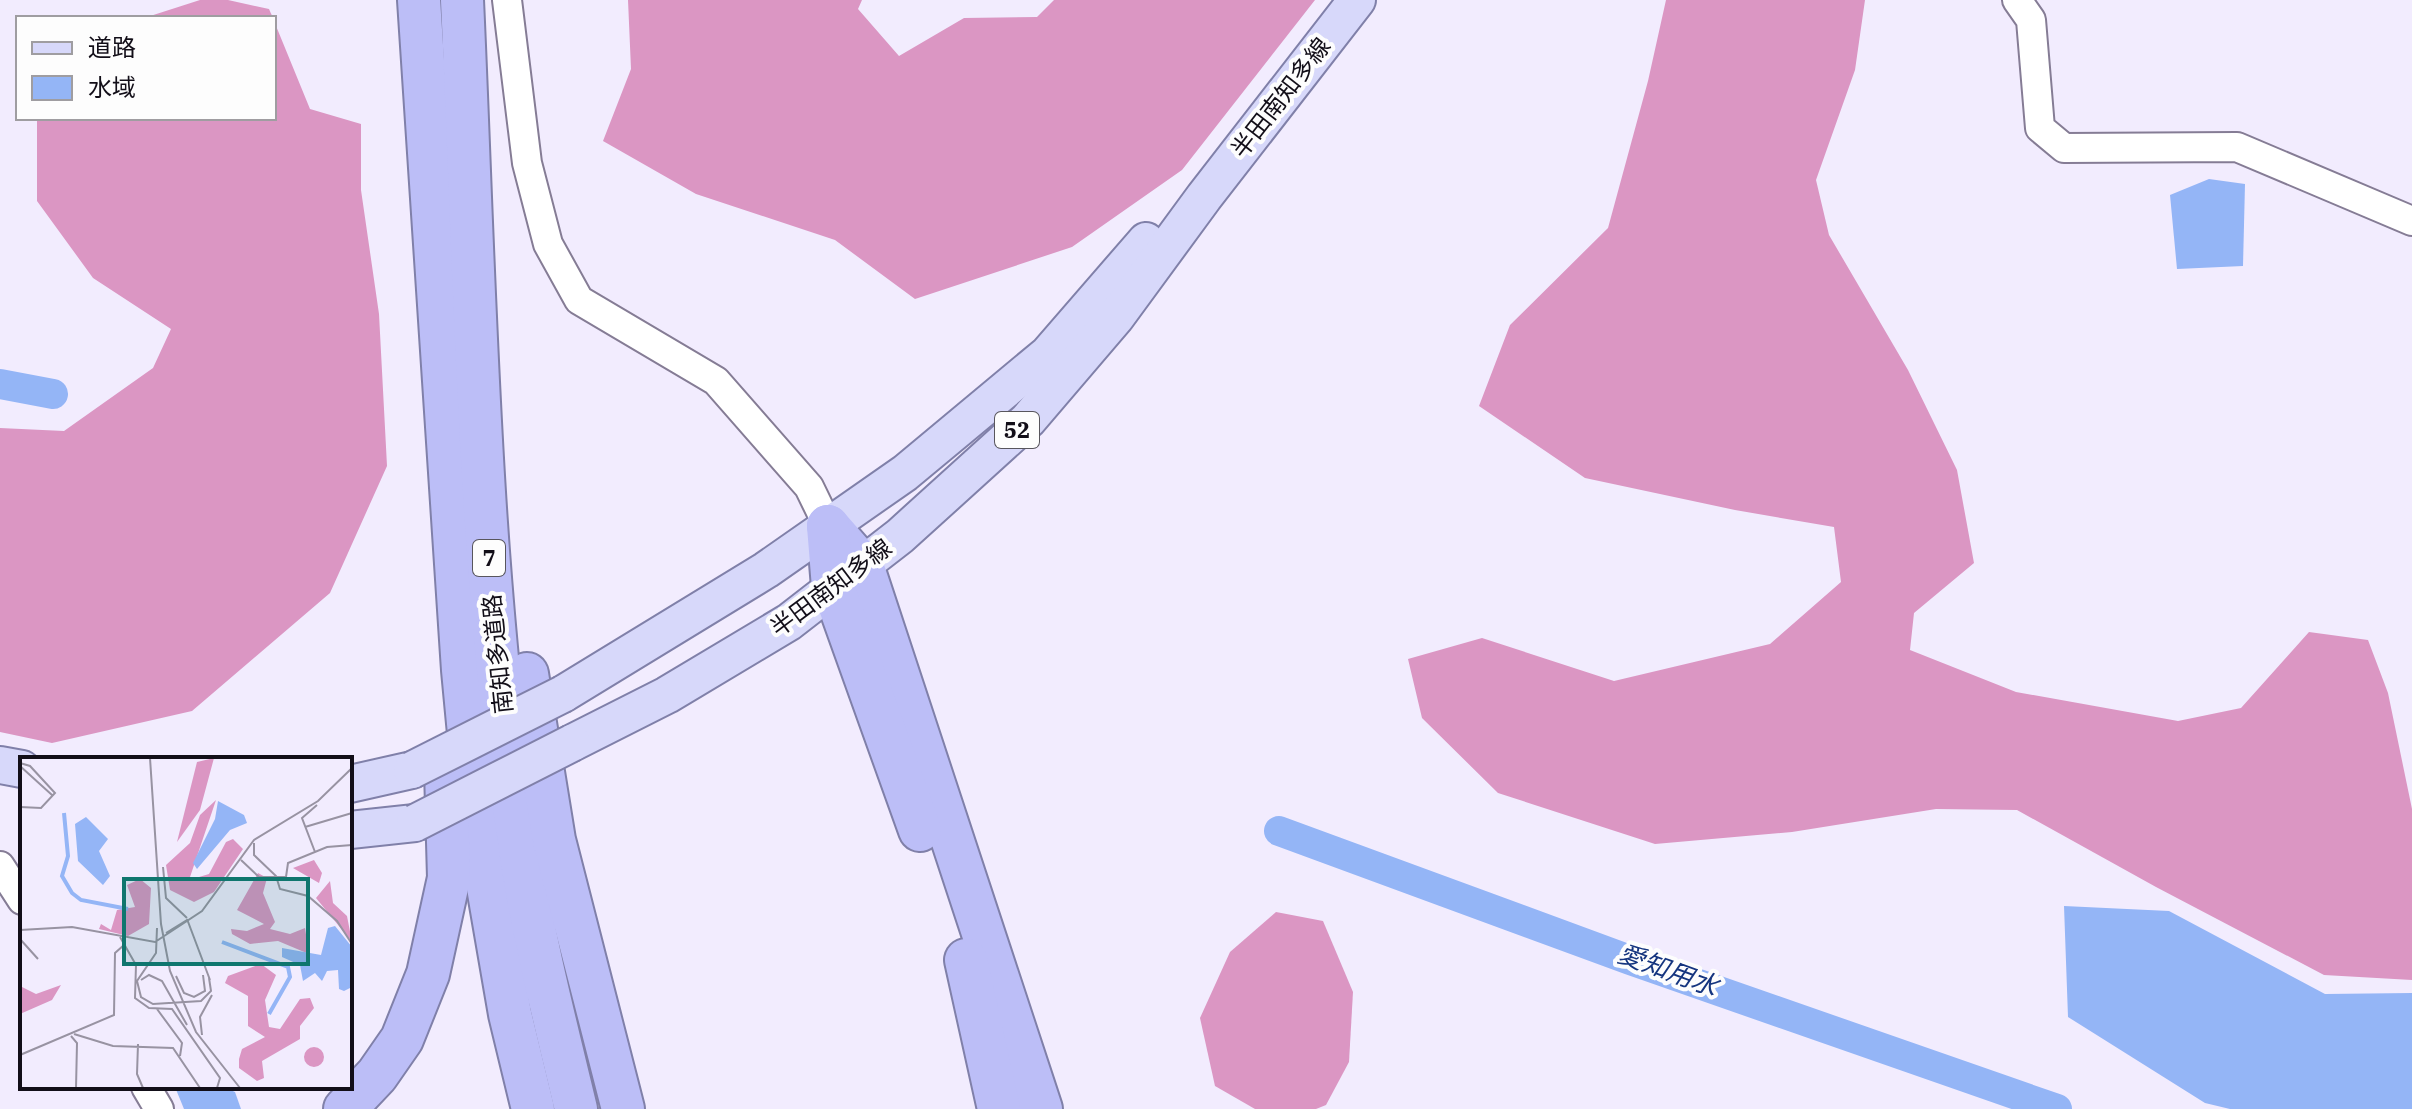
<svg xmlns="http://www.w3.org/2000/svg" width="2412" height="1109" font-family="'IBM Plex Serif','Noto Sans JP',serif">
<style>
.forest{fill:#db96c3}
.water{fill:#94b5f6}
.lines{fill:none;stroke-linecap:round;stroke-linejoin:round}
.canal{stroke:#94b5f6;stroke-width:30}
.minor-casing{stroke:#857c95;stroke-width:32}
.major-casing{stroke:#8080a9;stroke-width:40}
.highway-casing{stroke:#8080a9;stroke-width:46}
.minor{stroke:#fff;stroke-width:28}
.major{stroke:#d7d8fa;stroke-width:36}
.highway{stroke:#bcbef7;stroke-width:42}
.major-bridge-casing{stroke:#8080a9;stroke-width:40;stroke-linecap:butt}
.major-bridge{stroke:#d7d8fa;stroke-width:36}
.labels{text-anchor:middle;stroke-width:8;stroke-linejoin:round;paint-order:stroke}
.shield{fill:#fdfdfd;stroke:#58565d;stroke-width:2}
.shield-label{font-size:22px;font-weight:bold;fill:#120e18}
.street-label{font-size:24px;fill:#120e18;stroke:#fdfdfd}
.water-label{font-size:26px;font-style:italic;fill:#15357f;stroke:#fdfdfd}
.inset-river{fill:none;stroke:#94b5f6;stroke-width:4}
.inset-road{fill:none;stroke:#9893a2;stroke-width:2}
.view{fill:#0f766e;fill-opacity:0.15;stroke:#0f766e;stroke-width:4}
.inset-edge{fill:none;stroke:#120e18;stroke-width:4}
</style>
<rect width="100%" height="100%" fill="#f2ecfe"/>
<g class="forest">
<path d="M200 0H228L269 9 273 18H144Z"/>
<path d="M628 0H862L858 9 899 56 964 18 1037 17 1054 0H1315L1182 170 1072 247 915 299 835 240 696 194 603 141 631 69Z"/>
<path d="M1666 0H1865L1855 70 1816 180 1829 235 1908 370 1957 470 1974 563 1914 613 1910 650 2016 692 2178 721 2241 708 2309 632 2368 640 2388 693 2412 809V980L2324 975 2156 887 2017 810 1936 809 1792 832 1655 844 1498 793 1422 718 1408 659 1482 638 1614 681 1770 644 1841 582 1834 527 1735 510 1585 478 1479 406 1510 325 1608 228 1648 81Z"/>
<path d="M274 21 310 109 361 124V190L379 314 387 466 330 593 192 711 52 743 0 732V428L64 431 153 368 171 329 93 278 37 201V118H274Z"/>
<path d="M1276 912 1323 921 1353 992 1349 1062 1326 1105 1316 1109H1255L1215 1086 1200 1018 1230 952Z"/>
</g>
<g class="water">
<path d="M2209 179 2245 184 2243 266 2177 269 2170 195Z"/>
<path d="M2064 906 2169 911 2325 994 2412 993V1109H2230L2205 1103 2068 1017Z"/>
<path d="M175 1087H224L235 1092 241 1109H184Z"/>
</g>
<g class="lines">
<g class="canal">
<path d="M0 384 53 394"/>
<path d="M1279 831 1630 960 2057 1109"/>
</g>
<g class="minor-casing">
<g id="minor">
<path d="M507 0 527 163 548 244 579 300 716 381 809 487 828 526"/>
<path d="M2017 0 2031 20 2040 128 2064 148 2237 147 2412 221"/>
<path d="M0 866 22 900"/>
<path d="M146 1087 159 1109"/>
</g>
</g>
<g class="major-casing">
<g id="major">
<path d="M563 694 766 570 905 473 1048 354 1146 241"/>
<path d="M572 743 667 695 789 622 900 536 1028 420 1116 317 1204 197 1357 0"/>
<path d="M0 765 22 769"/>
<path d="M350 784 412 770"/>
<path d="M350 830 415 823"/>
</g>
</g>
<g class="highway-casing">
<g id="highway">
<path d="M419 0 463 670 478 829 510 1014 533 1109"/>
<path d="M462 0C475 285 478 573 521 855 534 941 556 1025 576 1109"/>
<path d="M828 526 862 565 1041 1109"/>
<path d="M828 526 833 587 920 830"/>
<path d="M527 674 554 840 623 1109"/>
<path d="M966 960 999 1109"/>
<path d="M345 1109 377 1075 402 1039 428 974 449 878 446 770"/>
</g>
</g>
<use href="#minor" class="minor"/>
<use href="#major" class="major"/>
<use href="#highway" class="highway"/>
<g class="major-bridge-casing">
<g id="major-bridge">
<path d="M412 770 563 694"/>
<path d="M415 823 572 743"/>
</g>
</g>
<use href="#major-bridge" class="major-bridge"/>
</g>
<g class="labels">
<g class="shield">
<rect x="995" y="412" width="44" height="36" rx="6"/>
<rect x="473" y="540" width="32" height="36" rx="6"/>
</g>
<g class="shield-label">
<text x="1017" y="438">52</text>
<text x="489" y="566">7</text>
</g>
<g class="street-label">
<text transform="translate(1281 98) rotate(-52)" y="8">半田南知多線</text>
<text transform="translate(831 588) rotate(-37)" y="8">半田南知多線</text>
<text transform="translate(498 654) rotate(-96)" y="8">南知多道路</text>
</g>
<g class="water-label">
<text transform="translate(1668 970) rotate(20)" y="9">愛知用水</text>
</g>
</g>
<g transform="translate(20 757)">
<rect width="332" height="332" fill="#f2ecfe"/>
<path d="M194 1 180 53 157 85 177 5ZM196 43 169 123 189 117 206 85 213 82 223 92 194 135 174 145 150 133 146 108 170 86 180 58ZM294 103 302 116 299 126 273 111ZM238 116 247 121 243 136 255 165 250 172 270 177 285 171 289 197 258 184 230 187 212 177 211 172 227 174 244 167 217 153ZM120 122 131 131 129 167 108 179 79 172 81 167 91 173 97 153 115 150 107 128ZM310 124 313 146 327 159 332 185 296 141ZM241 207 256 218 245 243 249 270 260 272 280 242 290 241 294 251 280 269V282L242 304 244 321 237 324 219 311V302L222 292 245 280 228 269V239L205 226 208 219ZM41 228 32 243 0 257V229L16 237ZM284 300a10 10 0 1 1 20 0a10 10 0 1 1-20 0Z" fill="#db96c3"/>
<path d="M198 44 224 58 227 66 210 73 177 112 173 106 195 62ZM66 60 88 82 79 94 90 119 83 128 58 104 55 67ZM315 169 332 190V230L324 234 319 232 318 213 307 214 302 224 295 216 283 224 280 208 262 200V191L301 198 308 171Z" fill="#94b5f6"/>
<path class="inset-river" d="M44 56 48 99 42 119 52 136 61 143 108 152M202 185 268 210 270 220 249 257"/>
<path class="inset-road" d="M130 1 141 167 150 214 176 275 220 331M0 6 10 9 35 36 21 51 0 50M0 9 32 38M285 70 332 56M234 86V98L256 119 260 132 288 139 317 164 332 187M295 95 282 61 297 48M221 103 239 120H266L268 106 307 90 332 88M143 110 146 141 167 161M167 162 190 223M137 171 136 196 117 224 121 240 133 247 181 244 191 234 189 221M0 173 52 170 135 185 182 154 234 83 298 44 332 11M146 176 167 163M100 180 116 208 115 241 129 251 152 252 200 321 197 331M0 182 18 202M156 219 164 236 174 240 185 234 183 218M121 223 129 218 142 224 167 268M137 252 162 286 160 299M54 277 93 289 153 291 180 331M182 278 180 260 192 238M51 279 57 286 56 331M118 287 117 317 123 331M0 298 94 258 95 196 104 188"/>
<path class="view" d="M104 122H288V207H104Z"/>
<rect width="332" height="332" class="inset-edge"/>
</g>
<rect x="16" y="16" width="260" height="104" fill="#fdfdfd" stroke="#9f9da1" stroke-width="2"/>
<rect x="32" y="42" width="40" height="12" fill="#d7d8fa" stroke="#9f9da1" stroke-width="2"/>
<text x="88" y="56" font-size="24" fill="#120e18">道路</text>
<rect x="32" y="76" width="40" height="24" fill="#94b5f6" stroke="#9f9da1" stroke-width="2"/>
<text x="88" y="96" font-size="24" fill="#120e18">水域</text>
</svg>
